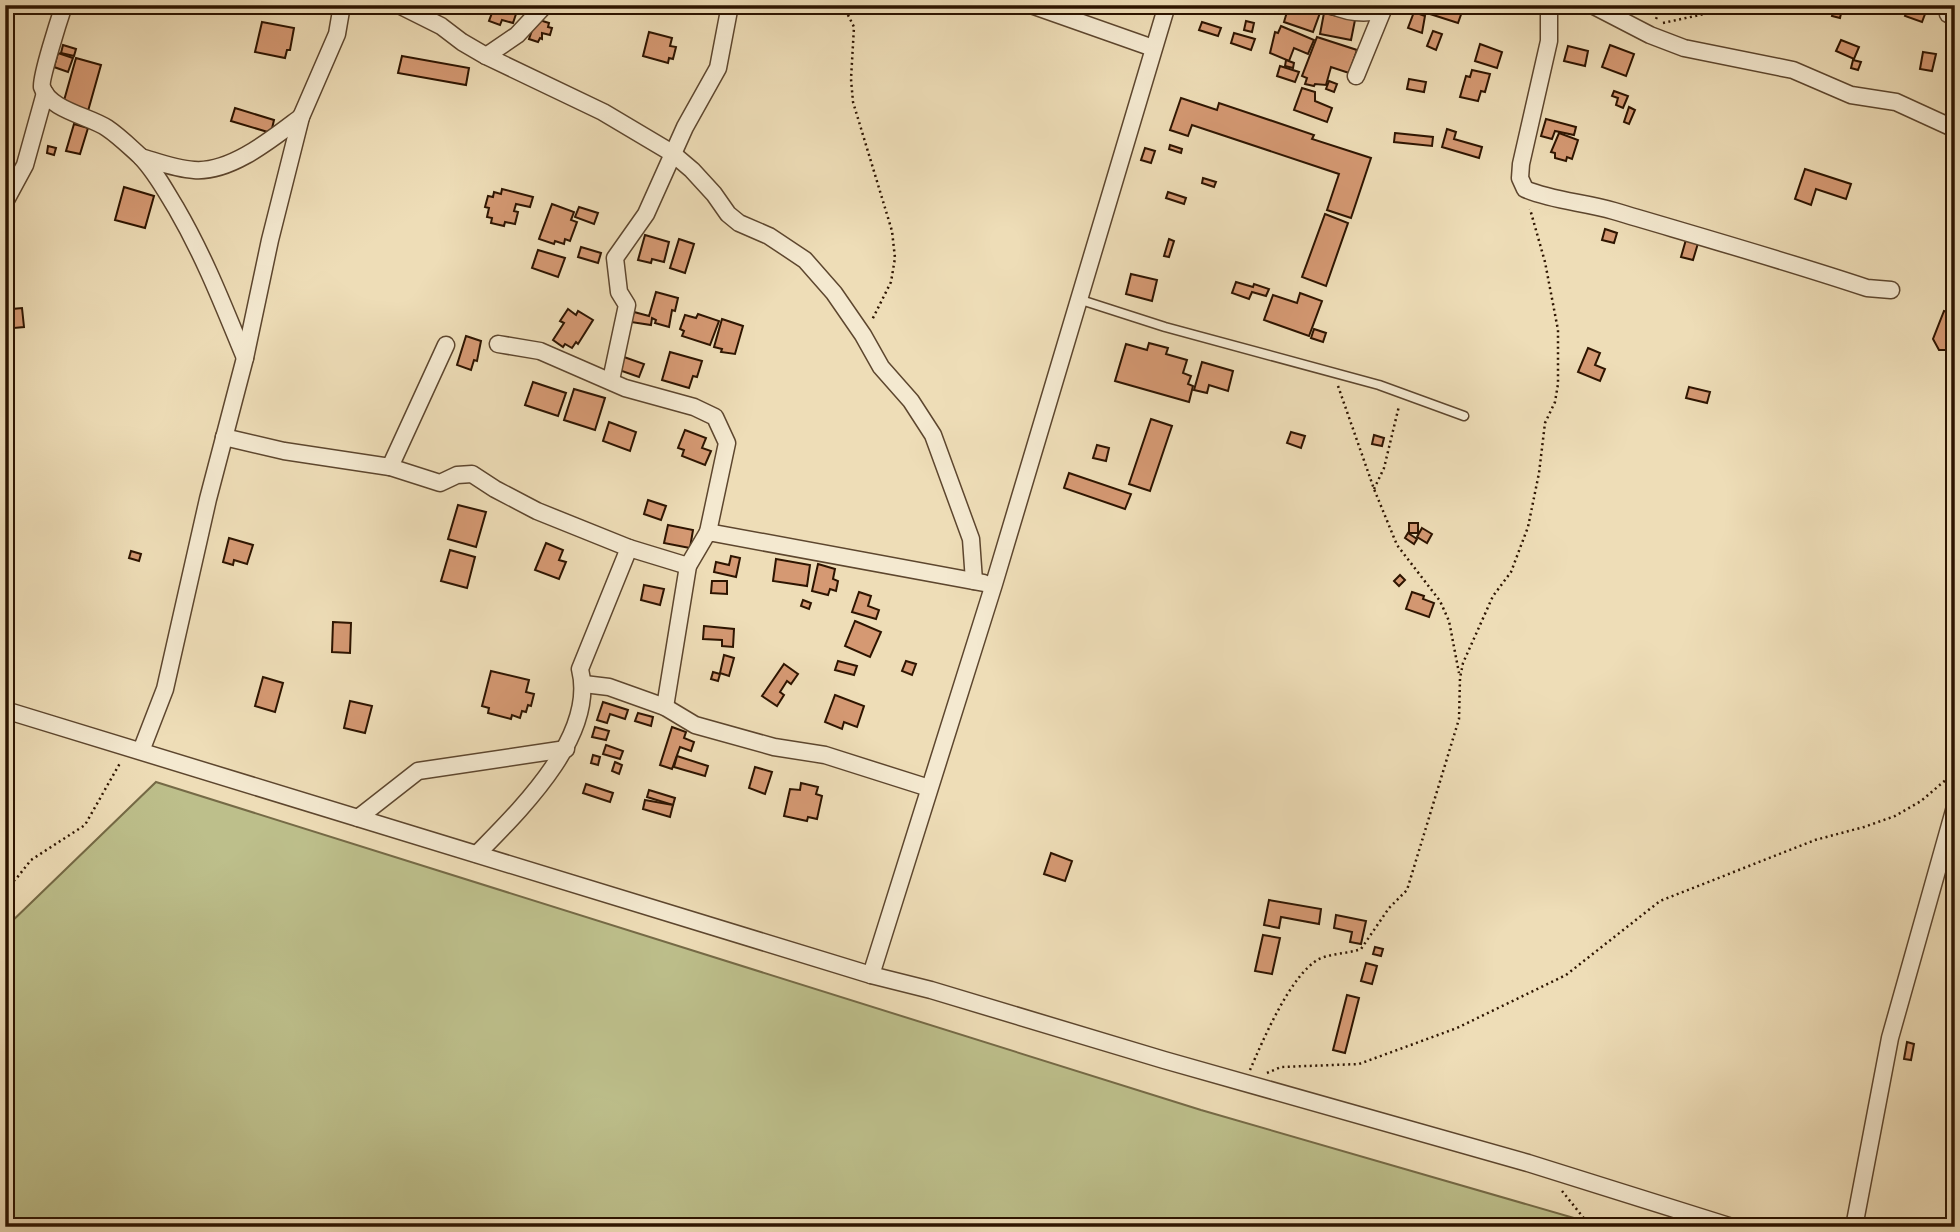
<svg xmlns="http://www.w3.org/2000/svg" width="1960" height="1232" font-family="'IM FELL English',serif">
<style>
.green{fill:#bdbf8b;stroke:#756a46;stroke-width:2}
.building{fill:#d59973;stroke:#2d1400;stroke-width:2}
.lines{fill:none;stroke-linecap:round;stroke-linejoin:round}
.service-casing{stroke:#5d462e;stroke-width:11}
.minor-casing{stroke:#5d462e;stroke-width:19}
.path{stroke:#2d1400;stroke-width:2.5;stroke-dasharray:2 3.5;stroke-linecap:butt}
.service{stroke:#f4e9d0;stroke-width:8}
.minor{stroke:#f4e9d0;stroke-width:16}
</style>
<rect width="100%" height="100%" fill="#eeddb7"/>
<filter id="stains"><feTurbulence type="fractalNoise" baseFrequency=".00286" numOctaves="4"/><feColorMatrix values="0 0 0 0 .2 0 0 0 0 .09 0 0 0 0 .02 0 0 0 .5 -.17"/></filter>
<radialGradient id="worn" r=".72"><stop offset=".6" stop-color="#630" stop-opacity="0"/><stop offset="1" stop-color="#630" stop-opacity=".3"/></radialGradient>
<path class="green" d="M156 782 1201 1110 1605 1227H5V928Z"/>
<g class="building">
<path d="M495 5H516L518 8 513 23 502 20 500 25 489 21Z"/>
<path d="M1202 5H1235L1234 11 1217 6 1216 9 1209 7 1208 11 1201 9Z"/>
<path d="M1289 5H1306L1321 10 1313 32 1284 22Z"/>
<path d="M1430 5H1459L1458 8 1463 9 1458 23 1427 13Z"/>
<path d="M1502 5H1513L1510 12 1501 9Z"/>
<path d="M1835 5H1843L1840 18 1832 16Z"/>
<path d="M1908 8 1925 14 1922 22 1905 16Z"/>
<path d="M1414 12 1425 16 1422 33 1408 28Z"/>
<path d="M1324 13 1355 20 1351 40 1320 34Z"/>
<path d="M536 19 549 23 548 27 552 28 550 35 542 33V39L540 38 538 42 529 39Z"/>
<path d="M1246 21 1254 23 1252 32 1244 30Z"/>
<path d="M262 22 294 28 290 50H287L285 58 255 52Z"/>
<path d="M1202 22 1221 28 1218 36 1199 30Z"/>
<path d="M1281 26 1314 40 1308 54 1294 48 1289 61 1270 53 1275 32 1278 33Z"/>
<path d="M1433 31 1442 34 1436 50 1427 46Z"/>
<path d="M649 32 672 38 670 46 676 47 673 59 669 58 668 63 643 56Z"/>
<path d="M1234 33 1255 39 1251 50 1231 43Z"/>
<path d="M1317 37 1357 50 1349 73 1331 67 1326 85 1315 84 1314 86 1305 84 1307 78 1302 76Z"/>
<path d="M1841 40 1859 47 1854 59 1836 51Z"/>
<path d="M1480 44 1502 52 1497 68 1475 61Z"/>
<path d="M63 45 76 49 74 56 61 53Z"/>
<path d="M1610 45 1634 54 1626 76 1602 67Z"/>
<path d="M1568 46 1588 51 1585 66 1564 61Z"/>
<path d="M1923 52 1936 54 1932 71 1920 69Z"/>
<path d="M58 53 73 58 68 72 54 67Z"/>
<path d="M402 56 469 68 466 85 398 73Z"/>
<path d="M76 58 101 65 88 111 63 104Z"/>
<path d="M1286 60 1294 63 1293 68 1285 66Z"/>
<path d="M1853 60 1861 62 1858 70 1851 68Z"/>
<path d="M1280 66 1299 72 1295 82 1277 76Z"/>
<path d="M1472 70 1490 74 1485 92 1481 91 1478 101 1460 97 1466 76 1470 77Z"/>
<path d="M1409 79 1426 82 1424 92 1407 89Z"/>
<path d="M1329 81 1337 84 1334 92 1326 89Z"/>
<path d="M1302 88 1315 92V101L1332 108 1327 122 1294 110Z"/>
<path d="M1614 91 1628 96 1623 108 1616 105 1618 98 1612 96Z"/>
<path d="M1181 98 1217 110 1219 103 1314 135 1312 139 1371 158 1351 218 1327 210 1339 174 1192 125 1188 136 1170 130Z"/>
<path d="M1629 107 1635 110 1629 124 1624 122Z"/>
<path d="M235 108 274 120 271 133 231 121Z"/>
<path d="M1546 119 1576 127 1574 135 1555 131 1552 139 1541 136Z"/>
<path d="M74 124 88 128 80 154 66 151Z"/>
<path d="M1447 129 1456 132 1454 139 1482 147 1479 158 1442 147Z"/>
<path d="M1395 133 1433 137 1432 146 1394 142Z"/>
<path d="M1559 133 1578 140 1572 159 1567 157 1566 161 1555 158V153L1551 152Z"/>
<path d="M1170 145 1182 149 1181 153 1169 149Z"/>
<path d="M48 146 56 148 54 155 47 153Z"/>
<path d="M1145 148 1155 151 1151 163 1141 160Z"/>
<path d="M1805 169 1851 184 1846 199 1816 189 1811 205 1795 199Z"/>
<path d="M1203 178 1216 182 1214 187 1202 183Z"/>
<path d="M124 187 154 196 145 228 115 220Z"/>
<path d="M502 189 533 197 530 207 516 204 514 211 518 212 515 224 505 222 504 226 491 223 492 218 487 217 489 208 485 207 488 196 493 197 494 192 501 194Z"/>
<path d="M1168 192 1186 198 1184 204 1166 198Z"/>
<path d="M552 204 574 212 571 220 577 222 570 241 565 239 564 244 555 241 554 244 539 239Z"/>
<path d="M579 207 598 213 594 224 575 217Z"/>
<path d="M1325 214 1348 223 1326 286 1302 277Z"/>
<path d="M1605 229 1617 233 1614 243 1602 240Z"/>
<path d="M645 235 669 242 664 262 652 259 651 263 638 260Z"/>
<path d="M1687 236 1699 240 1693 260 1681 257Z"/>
<path d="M679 239 694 244 685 273 670 268Z"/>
<path d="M1169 239 1174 241 1169 257 1164 256Z"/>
<path d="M581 247 601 253 598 263 578 257Z"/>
<path d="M538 250 565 258 558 277 532 268Z"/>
<path d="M1131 274 1157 280 1152 301 1126 294Z"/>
<path d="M1236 282 1253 287 1254 284 1269 289 1266 296 1252 292 1249 299 1232 293Z"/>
<path d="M656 292 678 298 675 311 672 310 669 327 655 323 656 320 652 318 651 325 631 322 634 312 649 316Z"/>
<path d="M1300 293 1322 301 1309 336 1264 320 1273 295 1297 303Z"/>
<path d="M22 308 24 327 14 328 12 309Z"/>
<path d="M568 309 576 315 578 311 593 320 578 344 576 342 572 348 565 344 563 347 553 340 564 323 560 321Z"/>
<path d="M1944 311 1955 314V350H1939L1933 339Z"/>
<path d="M698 314 719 321 710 345 682 336 684 331 680 329 685 315 696 318Z"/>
<path d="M722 319 743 326 735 354 721 352 722 349 714 347Z"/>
<path d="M1314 329 1326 333 1323 342 1311 338Z"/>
<path d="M466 336 481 341 477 361 474 360 471 370 457 365Z"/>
<path d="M1149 343 1168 348 1166 354 1187 360 1183 373 1191 376 1188 384 1193 386 1189 402 1115 381 1126 344 1147 350Z"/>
<path d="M1588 348 1600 353 1595 365 1605 369 1600 381 1578 372Z"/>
<path d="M670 352 702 361 697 377 693 376 689 388 662 380Z"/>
<path d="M624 357 644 364 639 377 619 370Z"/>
<path d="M1202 362 1233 371 1228 391 1209 385 1207 393 1194 390Z"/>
<path d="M533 382 566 393 558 416 525 405Z"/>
<path d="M1689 387 1710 392 1707 403 1686 398Z"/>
<path d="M574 389 605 398 595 430 564 420Z"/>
<path d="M1151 419 1172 426 1150 491 1129 484Z"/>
<path d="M609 422 636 432 630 451 603 441Z"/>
<path d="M685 430 706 438 702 448 711 451 705 465 682 456 684 450 678 448Z"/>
<path d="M1291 432 1305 436 1301 448 1287 443Z"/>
<path d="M1374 435 1384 438 1382 446 1372 444Z"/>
<path d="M1097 445 1109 448 1106 461 1093 458Z"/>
<path d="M1069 473 1131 494 1125 509 1064 488Z"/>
<path d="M648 500 666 506 661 520 644 514Z"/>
<path d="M458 505 486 512 476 547 448 539Z"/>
<rect x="1409" y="523" width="9" height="10"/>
<path d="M668 525 693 530 690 548 664 543Z"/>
<path d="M1422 528 1432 534 1427 543 1417 537Z"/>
<path d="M1408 533 1417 539 1414 544 1405 538Z"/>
<path d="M229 538 253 545 247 564 234 560 233 565 223 562Z"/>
<path d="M546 543 563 550 559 560 566 562 559 579 535 570Z"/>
<path d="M450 550 475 557 467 588 441 581Z"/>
<path d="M131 551 141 554 139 561 129 558Z"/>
<path d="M731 556 740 558 736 577 714 572 716 562 729 565Z"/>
<path d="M776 559 810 565 807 586 773 581Z"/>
<path d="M818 564 835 569 833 579 838 581 836 591 830 589 828 595 812 591Z"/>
<path d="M1400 575 1405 580 1399 586 1394 581Z"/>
<path d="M712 581H727V594L711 593Z"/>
<path d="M644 585 664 589 660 605 641 600Z"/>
<path d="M859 592 871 596 868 606 879 610 876 619 852 612Z"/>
<path d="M1412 592 1424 596 1423 599 1434 603 1429 617 1406 609Z"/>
<path d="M803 600 811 603 809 609 801 606Z"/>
<path d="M855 621 881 632 870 657 845 646Z"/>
<path d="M333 622 351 623 350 653 332 652Z"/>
<path d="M704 626 734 629 733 647 722 646V640L703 639Z"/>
<path d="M724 655 734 658 729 676 720 673Z"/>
<path d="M838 661 857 666 854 675 835 670Z"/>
<path d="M906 661 916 664 912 675 902 671Z"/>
<path d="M784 664 798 674 791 684 787 681 780 692 784 695 777 706 762 696Z"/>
<path d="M491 671 529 680 526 692 534 694 531 706 528 705 526 712 522 711 520 718 512 715 511 719 488 713 489 708 482 706Z"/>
<path d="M713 672 720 674 718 681 711 679Z"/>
<path d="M263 677 283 683 275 712 255 706Z"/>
<path d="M835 695 864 706 857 727 844 722 842 729 825 722Z"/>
<path d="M350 701 372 706 365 733 344 728Z"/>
<path d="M603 702 628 710 625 719 610 714 607 723 597 720Z"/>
<path d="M638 713 653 717 651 726 635 721Z"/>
<path d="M595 727 609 731 606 740 592 737Z"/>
<path d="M672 727 686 732 684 738 694 742 691 751 680 747 672 769 660 765Z"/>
<path d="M606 745 623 751 620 759 603 754Z"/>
<path d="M593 755 600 757 598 765 591 763Z"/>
<path d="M677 756 708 766 705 776 674 767Z"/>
<path d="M615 762 622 765 619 774 612 771Z"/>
<path d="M755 767 772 772 765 794 749 788Z"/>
<path d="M801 783 818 787 816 794 822 796 817 819 808 817 807 821 784 816 790 789 800 790Z"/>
<path d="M586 784 613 793 610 802 583 793Z"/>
<path d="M649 790 675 798 673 805 647 797Z"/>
<path d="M645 800 673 805 670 817 643 809Z"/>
<path d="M1051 853 1072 861 1065 881 1044 874Z"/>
<path d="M1269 900 1321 909 1319 924 1281 917 1279 928 1264 925Z"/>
<path d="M1336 915 1366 921 1361 944 1350 942 1352 932 1334 928Z"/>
<path d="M1263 935 1280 938 1272 974 1255 971Z"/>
<path d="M1375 947 1383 949 1381 956 1373 954Z"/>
<path d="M1366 963 1377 966 1372 984 1361 981Z"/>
<path d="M1347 995 1359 998 1345 1053 1333 1050Z"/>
<path d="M1907 1042 1914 1044 1911 1060 1904 1059Z"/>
</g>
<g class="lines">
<g class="service-casing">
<path id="service" d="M1078 299 1165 327 1379 385 1464 416"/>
</g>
<g class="minor-casing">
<g id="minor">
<path d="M64 5C60 17 40 79 42 87 49 110 89 116 107 128 119 136 130 147 140 156 155 171 165 190 176 208 205 258 223 305 245 358"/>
<path d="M399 5 441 26 462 42 486 56 603 112 672 153 692 170 714 194 728 214 739 223 769 236 805 260 834 293 863 335 881 367 911 401 933 435 971 539 974 581"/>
<path d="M1031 5 1153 48"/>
<path d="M1331 5C1348 13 1364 15 1383 10"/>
<path d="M1549 5V41L1521 164 1520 178 1525 189C1553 201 1584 202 1614 211 1698 236 1783 260 1867 288L1891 290"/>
<path d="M1592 5 1650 35 1684 48 1793 70 1851 95 1896 102 1955 129"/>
<path d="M1948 14 1955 17"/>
<path d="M486 56 517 35 545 5"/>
<path d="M1356 76 1385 5"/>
<path d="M141 157C158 162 176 169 194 170 231 173 273 138 301 117"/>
<path d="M5 202 25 165 45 93"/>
<path d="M498 344 540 351 625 388 694 407 715 417 727 443 708 532"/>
<path d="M611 380 627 305 619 292 615 258 646 214 685 127 718 68 730 5"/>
<path d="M224 437 284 451 390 467 446 345"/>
<path d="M390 467 440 483 457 475 472 474 495 489 537 511 629 548 688 566"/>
<path d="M584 684 609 687 665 707 695 725 774 747 825 755 929 788"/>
<path d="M665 707 688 566 708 532 984 583"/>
<path d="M5 710 871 975 931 990 1164 1060 1528 1163 1732 1227"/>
<path d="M141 751 165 689 208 499 245 358 270 240 301 117 337 34 342 5"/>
<path d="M358 818 418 771 566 749"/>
<path d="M477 854C520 810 597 736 580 669L629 548"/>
<path d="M871 975 994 584 1167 5"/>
<path d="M1854 1227 1890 1038 1955 807"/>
</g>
</g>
<g class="path">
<path d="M843 5 854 27 851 79 853 102 892 231 895 258 891 282 872 320"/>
<path d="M1656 19 1662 5"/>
<path d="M1663 23 1745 5"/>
<path d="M1338 386 1374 489 1397 545 1440 601 1449 621 1459 673"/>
<path d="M1374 489 1384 468 1399 406"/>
<path d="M5 888 16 879 31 860 85 825 120 763"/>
<path d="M1250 1070C1263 1040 1291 974 1319 959 1332 953 1347 954 1361 949L1389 908 1407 890 1459 719 1460 678 1463 663 1493 596 1511 572 1528 527 1539 473 1545 423 1555 402 1558 384V330L1545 262 1530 209"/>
<path d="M1267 1073 1281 1067 1359 1064 1457 1028 1566 975 1660 901 1815 840 1864 827 1895 816 1921 801 1955 772"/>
<path d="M1562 1191 1591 1227"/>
</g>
<use href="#service" class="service"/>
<use href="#minor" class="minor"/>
</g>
<rect width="1960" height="1232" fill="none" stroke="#eeddb7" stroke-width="28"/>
<rect x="7" y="7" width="1946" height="1218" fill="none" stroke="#2d1400" stroke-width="3.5"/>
<rect x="14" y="14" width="1932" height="1204" fill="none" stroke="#2d1400" stroke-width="2"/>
<rect width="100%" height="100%" filter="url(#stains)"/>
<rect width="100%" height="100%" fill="url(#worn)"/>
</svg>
